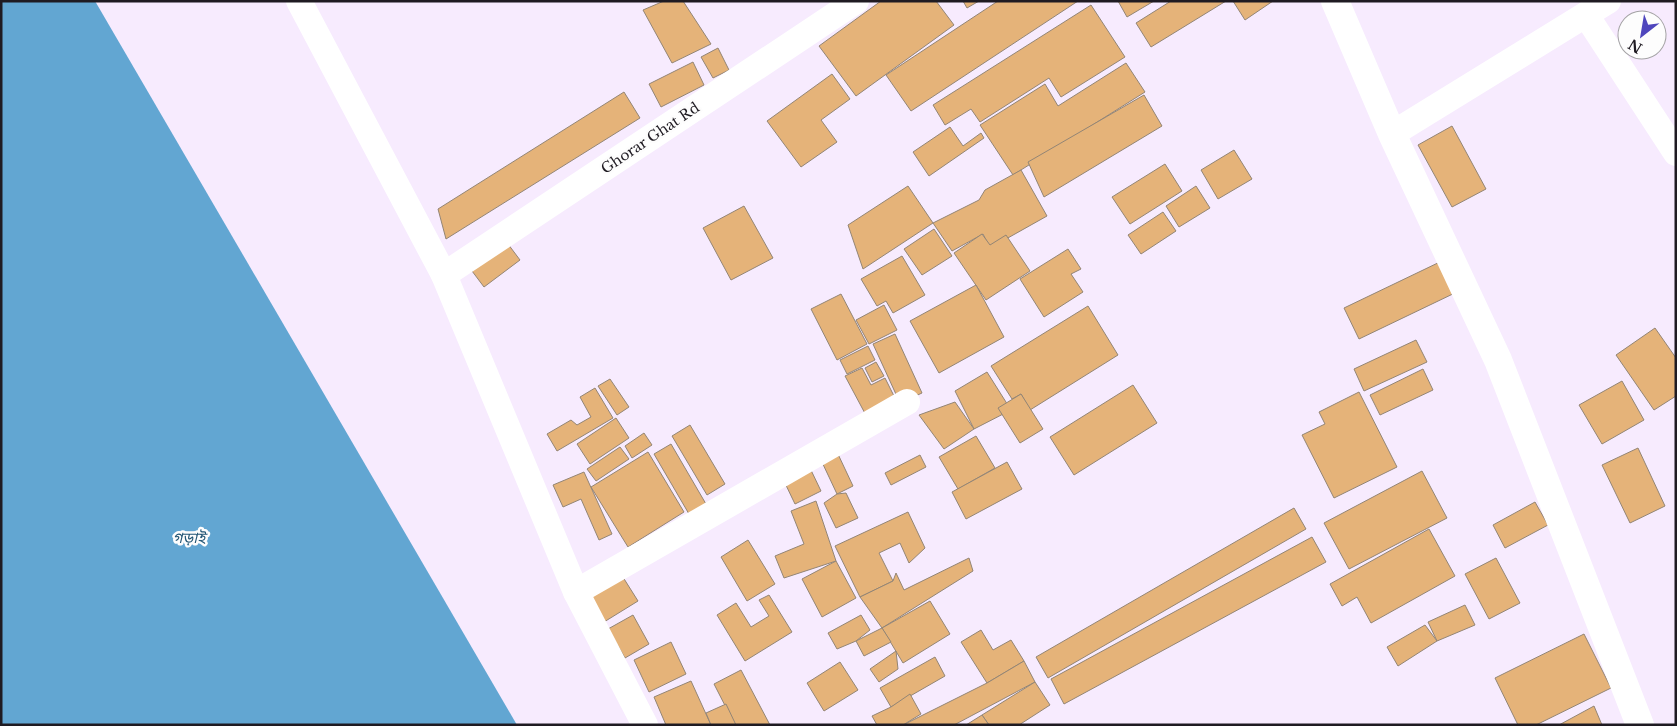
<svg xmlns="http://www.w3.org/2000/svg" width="1677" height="726" font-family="'Libre Baskerville','Noto Sans Bengali',serif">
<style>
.water{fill:#62a6d2}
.building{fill:#e5b379;stroke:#938575}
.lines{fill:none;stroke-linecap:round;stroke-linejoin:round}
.minor{stroke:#fff;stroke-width:26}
.tertiary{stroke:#fff;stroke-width:28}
.labels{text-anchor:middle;stroke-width:5;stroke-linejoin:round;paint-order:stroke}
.street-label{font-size:14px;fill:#1f1b22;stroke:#fdfdfd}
.water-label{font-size:15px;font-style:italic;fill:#235675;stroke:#fdfdfd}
</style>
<rect width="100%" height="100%" fill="#f7ebfe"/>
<path class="water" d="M1 1H95L517 725H1Z"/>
<g class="building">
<path d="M664 1H683L711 44 672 63 643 10Z"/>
<path d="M881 1H936L954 25 856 96 819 46Z"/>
<path d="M963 1H979L967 8Z"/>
<path d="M998 1H1078L911 111 886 75Z"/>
<path d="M1118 1H1154L1127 17Z"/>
<path d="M1171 1H1226L1151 47 1136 23Z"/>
<path d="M1233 1H1273L1245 20Z"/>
<path d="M1091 5 1125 57 1061 97 1049 78 980 122 971 109 945 125 933 105Z"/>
<path d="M718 48 729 70 713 78 701 57Z"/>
<path d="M693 62 704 85 661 107 649 84Z"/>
<path d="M1126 63 1145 92 1013 175 980 125 1045 84 1058 106Z"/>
<path d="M832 74 850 99 821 120 837 142 801 167 767 121Z"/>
<path d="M624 92 640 118 446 239 438 209Z"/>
<path d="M1144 95 1162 126 1044 197 1028 162Z"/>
<path d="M1452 126 1486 189 1452 207 1418 145Z"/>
<path d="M950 127 963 146 981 133 984 138 929 176 913 152Z"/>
<path d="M1234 150 1252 179 1218 199 1201 170Z"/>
<path d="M1165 164 1182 191 1130 224 1112 197Z"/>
<path d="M1021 170 1047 216 990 248 983 234 952 251 933 223 979 200 985 190Z"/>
<path d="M908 186 933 223 863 269 848 225Z"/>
<path d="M1196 186 1210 208 1179 227 1166 206Z"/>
<path d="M744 206 773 258 731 280 703 228Z"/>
<path d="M1163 212 1176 231 1141 254 1128 235Z"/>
<path d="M934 229 952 256 922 275 904 249Z"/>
<path d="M982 234 990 245 1006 235 1030 271 986 300 954 253Z"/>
<path d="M505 240 520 260 484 287 469 267Z"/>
<path d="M1068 249 1081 269 1071 274 1083 292 1044 317 1020 279Z"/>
<path d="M902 256 925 295 893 313 886 301 877 306 861 279Z"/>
<path d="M1444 260 1459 291 1359 339 1344 308Z"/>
<path d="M976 285 1004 337 939 373 910 321Z"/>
<path d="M841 294 867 344 837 360 811 309Z"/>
<path d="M884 305 897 330 869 344 856 320Z"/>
<path d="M1088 306 1118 355 1030 410 1021 394 1012 399 991 366Z"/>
<path d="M1655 328 1676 358V396L1654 410 1616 355Z"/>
<path d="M895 334 922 393 900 403 873 344Z"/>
<path d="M1416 340 1427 362 1364 391 1354 369Z"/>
<path d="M868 346 875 360 847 374 840 360Z"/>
<path d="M876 362 884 376 872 382 865 368Z"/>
<path d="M862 368 871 385 885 378 898 404 868 419 845 376Z"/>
<path d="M1423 369 1433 390 1380 415 1370 395Z"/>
<path d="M987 372 1011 410 974 429 955 391Z"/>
<path d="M610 379 629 407 617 415 598 386Z"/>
<path d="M1622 381 1644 420 1602 444 1579 405Z"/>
<path d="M1133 385 1157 423 1074 475 1050 437Z"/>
<path d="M595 388 613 418 557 451 547 434 571 420 577 425 591 417 580 397Z"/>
<path d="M1359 392 1397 467 1334 498 1302 435 1325 424 1319 412Z"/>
<path d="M1021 394 1043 429 1020 443 998 408Z"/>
<path d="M955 402 974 429 944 449 919 415Z"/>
<path d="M616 418 629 438 590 464 577 444Z"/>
<path d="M690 425 725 484 707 495 672 436Z"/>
<path d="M644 433 652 445 632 458 625 446Z"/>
<path d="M976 436 995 468 958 489 939 457Z"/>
<path d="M671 444 706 504 689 514 654 454Z"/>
<path d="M620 447 629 459 596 481 587 469Z"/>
<path d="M1638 448 1665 506 1630 523 1602 465Z"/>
<path d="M648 452 684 512 628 547 591 487Z"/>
<path d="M837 452 853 486 837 494 821 460Z"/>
<path d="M920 455 926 467 891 485 885 473Z"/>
<path d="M1007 462 1022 489 966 519 952 492Z"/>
<path d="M809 466 821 491 795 504 783 479Z"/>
<path d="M1422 471 1447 518 1349 569 1324 523Z"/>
<path d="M584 472 612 534 599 540 581 499 563 507 553 485Z"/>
<path d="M846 493 858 518 836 528 824 503 837 494Z"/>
<path d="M816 501 836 561 784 578 775 556 804 544 791 511Z"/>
<path d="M1535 502 1548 525 1505 548 1493 525Z"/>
<path d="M1294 508 1306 529 1048 678 1036 657Z"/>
<path d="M908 512 925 548 909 563 900 543 879 553 893 581 860 597 835 546Z"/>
<path d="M1429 529 1455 576 1371 623 1357 597 1342 606 1330 584Z"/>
<path d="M1312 537 1326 562 1064 704 1051 679Z"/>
<path d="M748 540 775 584 747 601 721 557Z"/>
<path d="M969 558 973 571 882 628 860 597 893 581 896 573 904 590Z"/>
<path d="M1496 558 1520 603 1489 619 1465 574Z"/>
<path d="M836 561 856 598 822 617 802 579Z"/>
<path d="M621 574 638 601 604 622 587 594Z"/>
<path d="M769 595 792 632 745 661 717 615 736 603 751 627 769 616 759 600Z"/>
<path d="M930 601 950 634 903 663 882 628Z"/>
<path d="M1465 605 1475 625 1437 641 1428 622Z"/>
<path d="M633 615 649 644 625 658 608 629Z"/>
<path d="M861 615 870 630 856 641 837 649 828 633Z"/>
<path d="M1425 625 1437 641 1398 666 1387 647Z"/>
<path d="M882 628 891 642 864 656 856 641Z"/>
<path d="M981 630 993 650 1011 640 1024 661 987 683 961 642Z"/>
<path d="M1584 634 1611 688 1536 725H1518L1495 678Z"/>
<path d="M671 642 686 674 649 692 634 660Z"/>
<path d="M896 651 898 669 879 682 870 669Z"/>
<path d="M935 657 945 676 891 707 880 688Z"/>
<path d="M1024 661 1035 682 954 725H903L987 683Z"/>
<path d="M840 662 858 690 824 711 807 683Z"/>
<path d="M741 670 770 725H735L714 684Z"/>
<path d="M691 681 711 725H666L654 697Z"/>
<path d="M1035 682 1050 705 1019 725H989L982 715Z"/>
<path d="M910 694 921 714 903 725H877L872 716 891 707Z"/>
<path d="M726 704 736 725H711L706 713Z"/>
<path d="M1594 706 1602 725H1559Z"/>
<path d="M982 715 989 725H966Z"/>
</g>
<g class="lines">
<g class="minor">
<path d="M299 1 444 275 576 592 645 725"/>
<path d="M1586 15 1676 153"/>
<path d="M1392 134 1608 1"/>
<path d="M444 275 856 1"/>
<path d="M576 592 907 402"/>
</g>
<path class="tertiary" d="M1335 1 1392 134 1498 360 1640 725"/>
</g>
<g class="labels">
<g class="street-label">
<text transform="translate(650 138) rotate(-34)" y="5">Ghorar Ghat Rd</text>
</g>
<g class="water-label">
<text x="189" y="543">গড়াই</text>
</g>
</g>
<rect width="1677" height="726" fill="none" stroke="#1f1b22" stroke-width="5"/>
<g transform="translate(1642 35) rotate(211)"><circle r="24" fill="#fdfdfd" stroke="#a4a3a5"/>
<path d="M0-4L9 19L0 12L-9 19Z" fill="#4f46bd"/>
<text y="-8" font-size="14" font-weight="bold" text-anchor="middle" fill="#1f1b22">N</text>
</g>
</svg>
